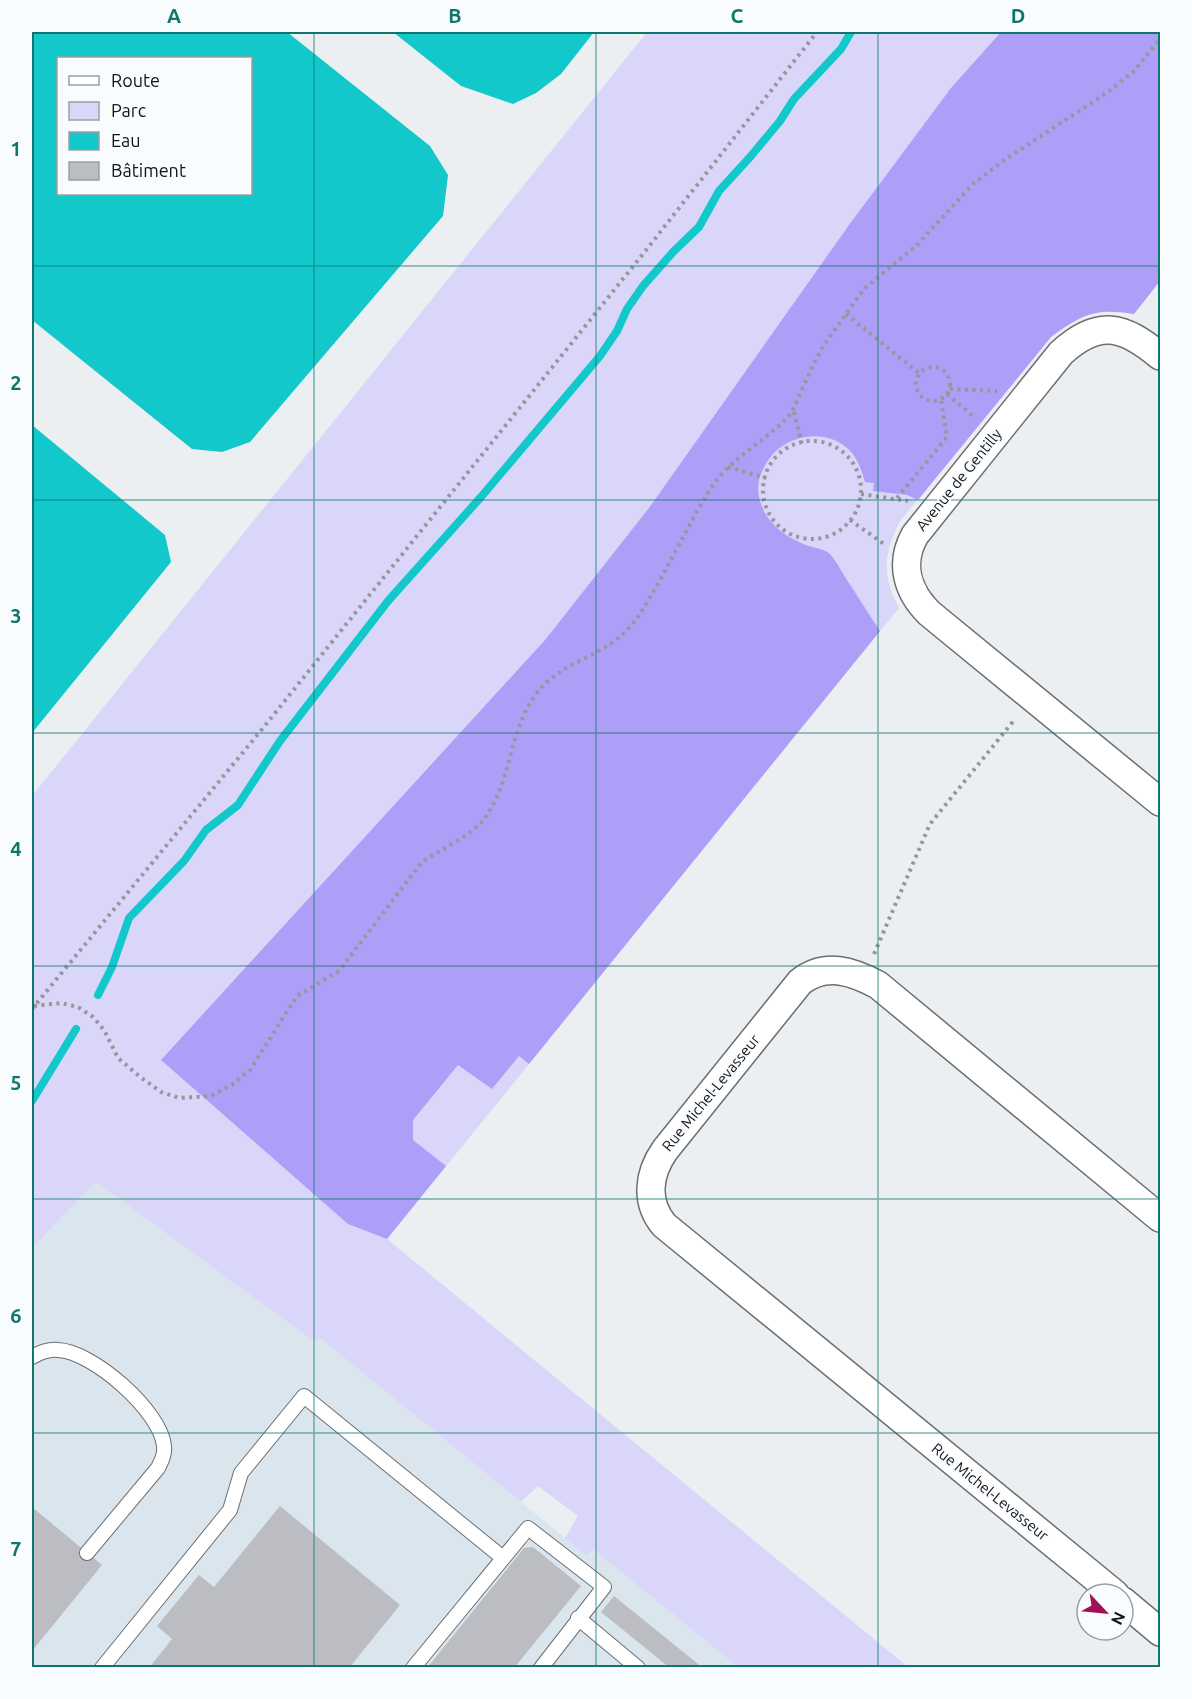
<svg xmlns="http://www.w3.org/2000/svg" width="1192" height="1699" font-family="Ubuntu,sans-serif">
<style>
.built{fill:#dae5ee}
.green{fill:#dad6fa}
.forest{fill:#ad9ff8}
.water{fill:#12c8cb;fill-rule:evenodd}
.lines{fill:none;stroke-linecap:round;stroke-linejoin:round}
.stream{stroke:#12c8cb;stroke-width:8}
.building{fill:#bbbdc2}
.lane-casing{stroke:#6b6f72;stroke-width:16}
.street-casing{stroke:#6b6f72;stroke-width:30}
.path{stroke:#95979a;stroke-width:4;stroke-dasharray:3 4.5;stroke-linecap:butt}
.lane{stroke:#fff;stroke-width:14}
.street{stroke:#fff;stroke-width:27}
.grid{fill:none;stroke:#0f766e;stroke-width:1.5;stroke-opacity:0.55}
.labels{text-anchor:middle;stroke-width:4.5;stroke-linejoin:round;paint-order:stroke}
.street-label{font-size:15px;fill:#131415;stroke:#f9fcff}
.neatline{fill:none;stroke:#0f766e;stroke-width:2}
.grid-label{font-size:20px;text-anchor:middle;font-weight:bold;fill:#0f766e}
</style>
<rect width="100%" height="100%" fill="#ebeff2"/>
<path class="built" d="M96 1182 315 1342 320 1338 587 1556 592 1548 738 1667H32V1248Z"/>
<path class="green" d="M647 32H1160V281L1134 314C1095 308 1083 314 1051 337L900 521C884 554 881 575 899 608L387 1239 908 1667H738L593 1549 587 1556 565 1538 578 1516 538 1486 521 1502 320 1338 315 1342 96 1182 32 1248V796Z"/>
<path class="forest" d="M1001 32H1160V281L1134 314C1095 308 1083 314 1051 337L918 500 907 495 873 491 874 483 865 482C862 472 859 462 852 453 830 427 787 433 769 459 763 468 758 478 758 489 760 519 783 537 809 546 816 548 826 550 830 554 836 561 841 570 845 577 857 595 868 613 880 631L529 1064 519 1056 492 1089 458 1065 413 1120V1140L446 1166 387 1239 348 1224 161 1060 545 640 649 508 849 225 951 88Z"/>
<g class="water">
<path d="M32 32H287L430 146 448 175 443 216 250 442 222 452 192 449 32 320ZM58 58H250V194H58Z"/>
<path d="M393 32H594L561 74 536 93 513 104 461 86Z"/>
<path d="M32 425 165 535 171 562 32 733Z"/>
</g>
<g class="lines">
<g class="stream">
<path d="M98 995 112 967 129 918 184 861 206 830 238 805 280 741 388 601 481 497 600 356 617 331 627 309 643 286 674 251 699 227 719 191 751 156 780 121 794 99 841 49 851 32"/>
<path d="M32 1101 76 1029"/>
</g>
</g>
<g class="building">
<path d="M280 1506 400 1605 349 1668H149L172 1639 157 1626 199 1575 214 1587Z"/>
<path d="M32 1507 102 1565 32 1651Z"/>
<path d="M533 1547 581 1586 514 1668H427L524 1548Z"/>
<path d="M614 1596 703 1668H670L601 1612Z"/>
</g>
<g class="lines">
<g class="lane-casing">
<g id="lane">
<path d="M32 1357C39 1353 49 1349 58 1350 92 1351 161 1411 164 1446 165 1454 162 1460 158 1468L87 1553"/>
<path d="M578 1618 638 1668"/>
<path d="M102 1668 230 1510 241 1473 304 1396 503 1558"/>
<path d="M413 1668 528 1528 604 1587 541 1668"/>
</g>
</g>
<g class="street-casing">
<g id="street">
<path d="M1160 356C1124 326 1099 318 1061 353L915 535C899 563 907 591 929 613L1160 802"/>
<path d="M1115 1594 664 1225C645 1202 648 1174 665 1150L800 982C825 962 852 971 878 985L1160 1218"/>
<path d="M1123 1601 1160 1632"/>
</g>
</g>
<g class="path">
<path d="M846 314 920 374"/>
<circle cx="933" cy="384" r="17"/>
<path d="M950 389 997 391"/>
<path d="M947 394 974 417"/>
<path d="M794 412 802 443"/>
<circle cx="812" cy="490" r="49"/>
<path d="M728 467 766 478"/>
<path d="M861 494 908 501"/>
<path d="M897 498 947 437 941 400"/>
<path d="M850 520 884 544"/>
<path d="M874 954 930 824 1015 719"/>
<path d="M34 1006 61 1003 78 1007 93 1017 104 1030 118 1058 139 1076 161 1092 179 1098 211 1096 233 1084 250 1070 297 996 339 971 421 863C438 850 473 835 484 819 512 782 508 732 536 694 560 662 599 658 625 632 638 620 647 602 656 587 675 554 691 520 711 488 731 458 764 442 788 417L793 410 812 367 824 345 864 289 917 245 973 184 1003 161 1108 92 1134 71 1160 39"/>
<path d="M32 1009 263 728 643 254 817 32"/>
</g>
<use href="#lane" class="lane"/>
<use href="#street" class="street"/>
</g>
<path class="grid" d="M314 32V1668M596 32V1668M878 32V1668M32 266H1160M32 500H1160M32 733H1160M32 966H1160M32 1199H1160M32 1433H1160"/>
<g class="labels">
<g class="street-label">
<text transform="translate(959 480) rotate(-51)" y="5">Avenue de Gentilly</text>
<text transform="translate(711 1093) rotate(-51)" y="5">Rue Michel-Levasseur</text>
<text transform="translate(990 1492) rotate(39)" y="5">Rue Michel-Levasseur</text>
</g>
</g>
<rect width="1192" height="1699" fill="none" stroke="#f9fcff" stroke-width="66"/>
<rect x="57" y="57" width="195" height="138" fill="#f9fcff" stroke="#9d9fa1" stroke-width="1.5"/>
<rect x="69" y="76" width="30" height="9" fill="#ffffff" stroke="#9d9fa1" stroke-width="1.5"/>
<text x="111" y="87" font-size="18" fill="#131415">Route</text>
<rect x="69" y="102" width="30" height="18" fill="#dad6fa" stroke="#9d9fa1" stroke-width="1.5"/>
<text x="111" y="117" font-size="18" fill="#131415">Parc</text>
<rect x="69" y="132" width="30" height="18" fill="#12c8cb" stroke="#9d9fa1" stroke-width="1.5"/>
<text x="111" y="147" font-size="18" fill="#131415">Eau</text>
<rect x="69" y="162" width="30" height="18" fill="#bbbdc2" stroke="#9d9fa1" stroke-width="1.5"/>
<text x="111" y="177" font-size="18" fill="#131415">Bâtiment</text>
<g transform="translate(1105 1612) rotate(116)"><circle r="28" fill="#f9fcff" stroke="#9d9fa1" stroke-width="1.5"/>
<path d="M0-4.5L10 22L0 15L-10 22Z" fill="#a21055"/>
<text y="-9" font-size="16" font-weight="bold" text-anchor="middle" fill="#131415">N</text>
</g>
<rect x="33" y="33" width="1126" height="1633" class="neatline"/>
<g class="grid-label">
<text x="174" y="23">A</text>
<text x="455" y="23">B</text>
<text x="737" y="23">C</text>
<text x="1018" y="23">D</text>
<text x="16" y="156">1</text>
<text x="16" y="390">2</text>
<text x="16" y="623">3</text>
<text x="16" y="856">4</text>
<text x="16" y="1090">5</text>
<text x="16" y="1323">6</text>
<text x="16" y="1556">7</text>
</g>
</svg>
